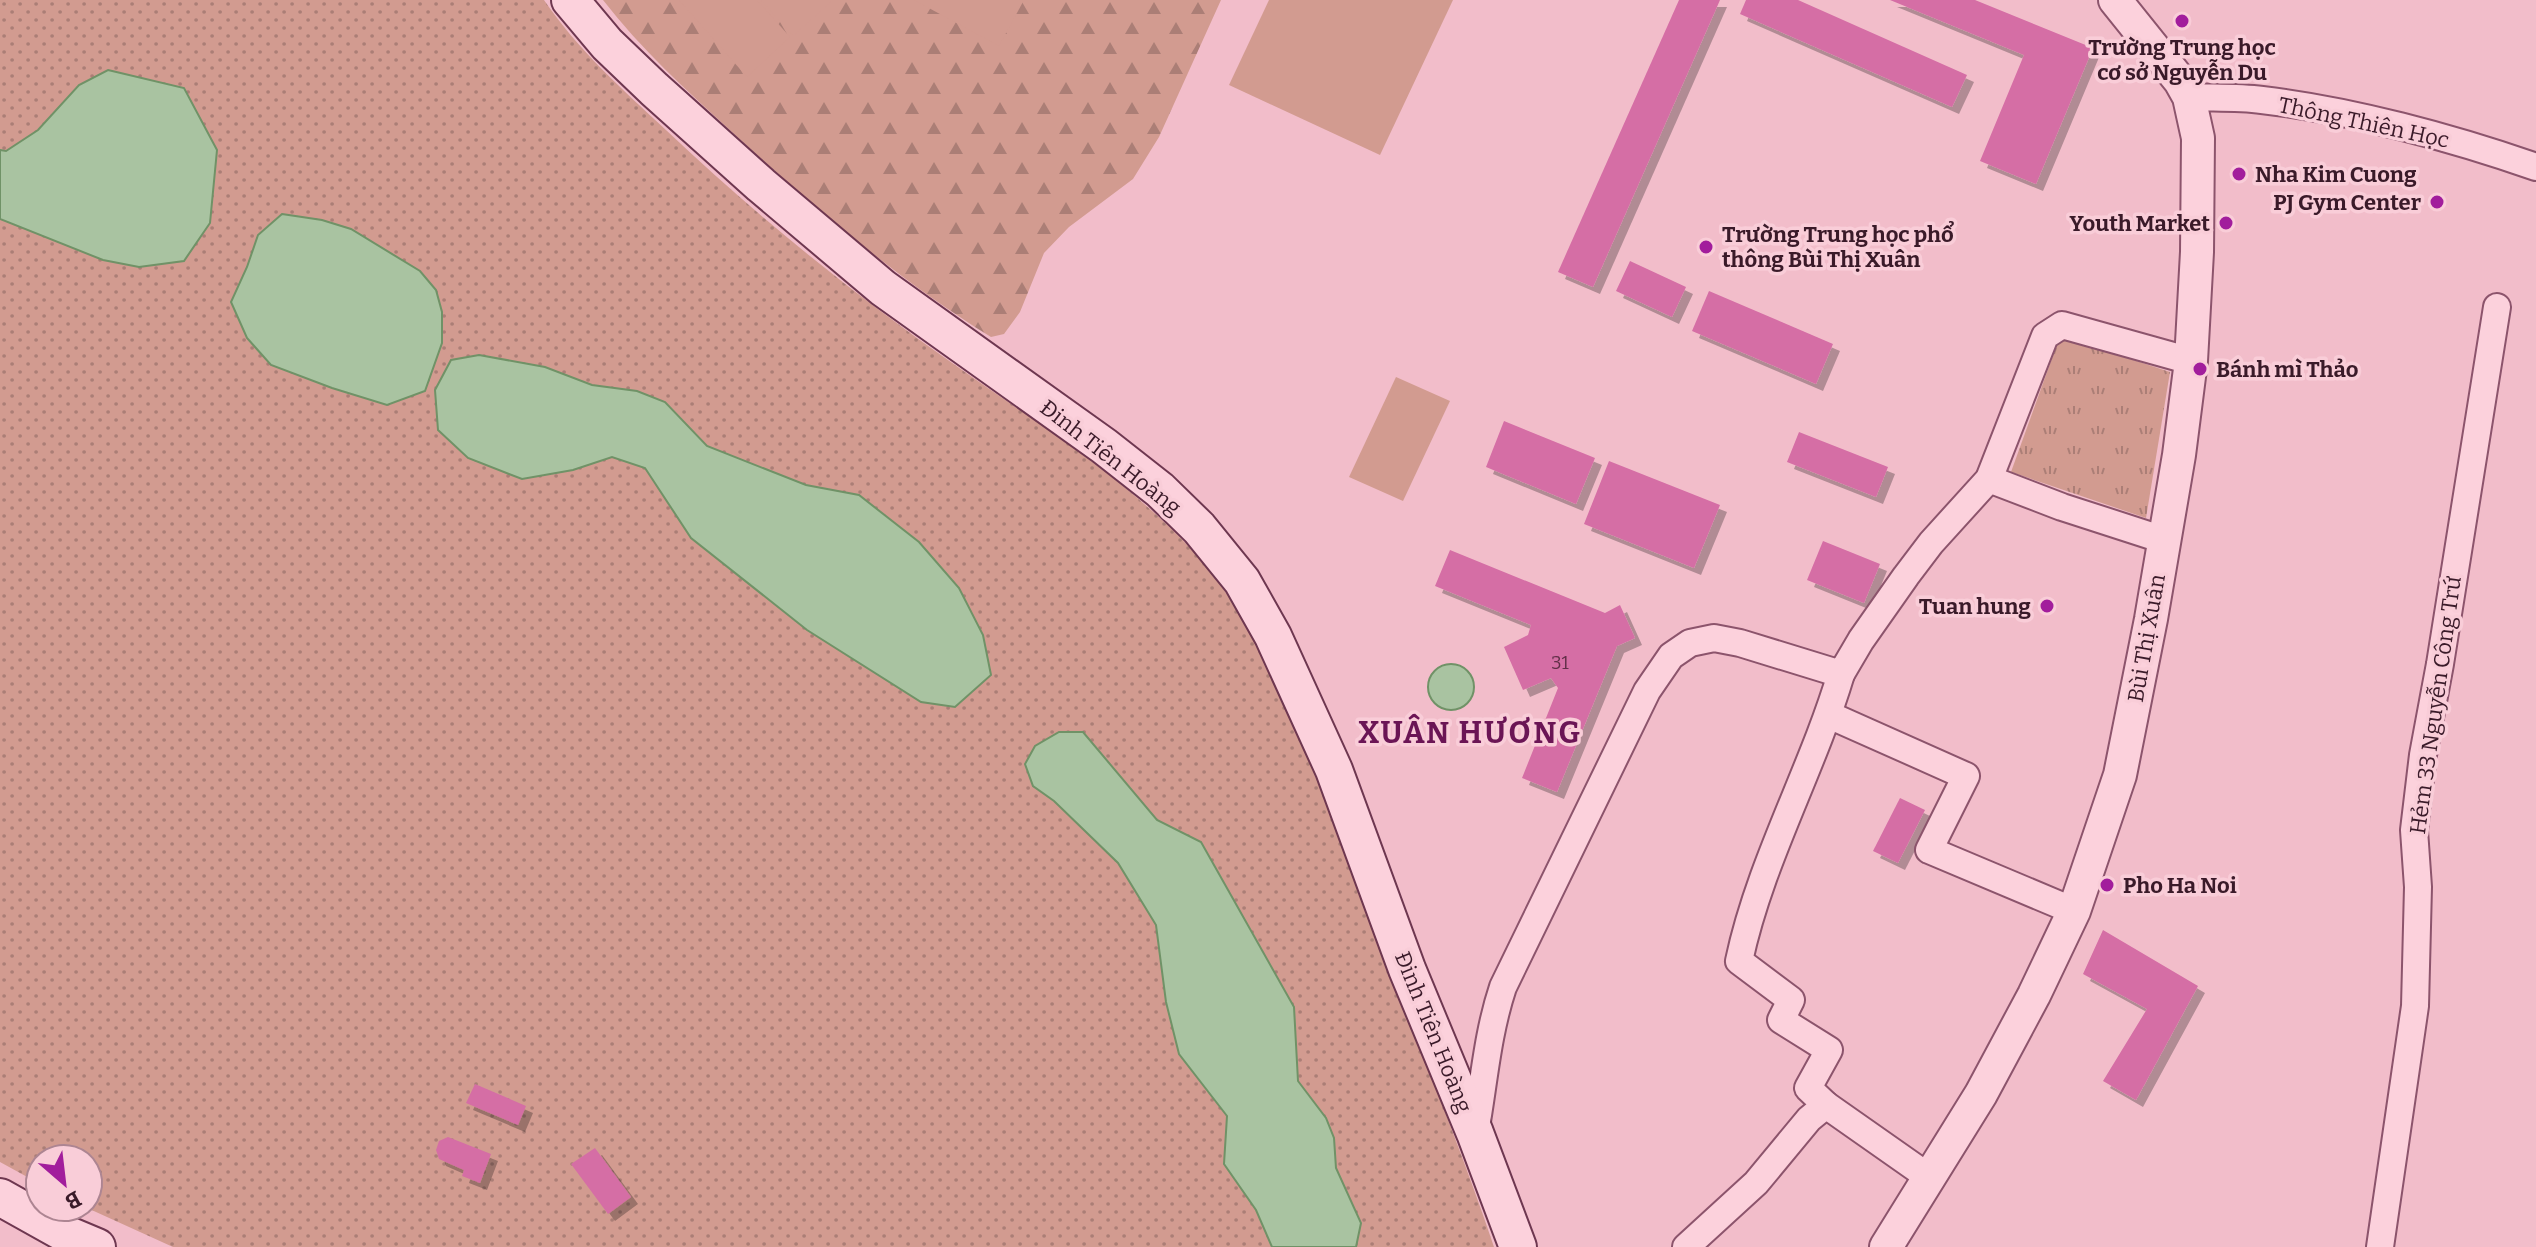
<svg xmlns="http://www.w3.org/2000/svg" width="2536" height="1247" font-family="Bitter,serif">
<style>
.grass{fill:url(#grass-dots)}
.forest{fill:url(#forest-firs)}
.park{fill:url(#park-tufts)}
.pitch{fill:#d29b90}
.water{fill:#a9c3a1;stroke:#709267;stroke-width:2}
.building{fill:#d56ea5;filter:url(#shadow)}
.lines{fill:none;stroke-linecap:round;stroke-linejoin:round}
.minor-casing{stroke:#8c546c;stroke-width:30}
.tertiary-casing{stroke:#8c546c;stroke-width:36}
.secondary-casing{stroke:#6e3750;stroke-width:40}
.minor{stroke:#fcd1dc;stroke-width:26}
.tertiary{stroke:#fcd1dc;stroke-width:32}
.secondary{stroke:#fcd1dc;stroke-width:36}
.poi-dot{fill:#a21d9c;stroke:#f9cdd8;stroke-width:3}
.labels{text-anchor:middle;stroke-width:7;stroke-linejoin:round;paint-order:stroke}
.number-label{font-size:18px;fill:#612f48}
.poi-label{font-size:22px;font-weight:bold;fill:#3a1a29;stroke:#f9cdd8;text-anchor:start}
.street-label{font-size:22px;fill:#3a1a29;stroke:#f9cdd8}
.district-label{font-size:30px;font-weight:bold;letter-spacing:2px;fill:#6b1555;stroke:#f9cdd8}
</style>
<defs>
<pattern id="grass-dots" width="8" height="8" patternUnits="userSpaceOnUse" patternTransform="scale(2)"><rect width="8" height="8" fill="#d29b90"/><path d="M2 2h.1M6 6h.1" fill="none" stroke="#ab7e76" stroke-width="1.8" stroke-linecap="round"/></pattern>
<pattern id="forest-firs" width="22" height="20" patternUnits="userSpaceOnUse" patternTransform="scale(2)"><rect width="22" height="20" fill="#d29b90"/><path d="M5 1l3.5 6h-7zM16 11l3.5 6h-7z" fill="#ab7e76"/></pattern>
<pattern id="park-tufts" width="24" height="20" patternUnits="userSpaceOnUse" patternTransform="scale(2)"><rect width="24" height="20" fill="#d29b90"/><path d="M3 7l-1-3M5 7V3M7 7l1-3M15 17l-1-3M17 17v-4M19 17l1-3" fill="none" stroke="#ab7e76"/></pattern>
<filter id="shadow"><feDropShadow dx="7" dy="7" stdDeviation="0" flood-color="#0004"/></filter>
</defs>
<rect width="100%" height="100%" fill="#f2bdca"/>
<path class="grass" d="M0 0H544C578 50 622 89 666 130 757 216 853 294 955 365 1037 423 1123 476 1192 550 1276 641 1324 798 1368 913 1410 1024 1456 1134 1494 1247H173L85 1207H88V1159H40V1184L0 1162Z"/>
<path class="forest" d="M603 0H1221L1159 137 1133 179 1069 227 1044 253 1020 312 1004 334 991 337C897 279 812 206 732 132 686 90 641 49 603 0Z"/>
<path class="park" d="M2060 336 2170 372 2146 518 2011 472Z"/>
<g class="pitch">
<path d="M679 0H757L790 37 747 77Z"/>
<path d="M761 0H833L793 36Z"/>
<path d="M914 0H1024L999 46Z"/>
<path d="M1269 0H1453L1380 155 1229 85Z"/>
<path d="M1396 377 1450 401 1403 501 1349 477Z"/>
</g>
<g class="water">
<path d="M108 70 184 88 217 150 210 223 184 261 139 267 103 260 0 219V150L6 151 38 130 79 85Z"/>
<path d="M282 214 322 220 351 229 420 271 436 290 442 312V343L425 391 387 405 332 388 271 365 247 338 231 302 247 267 258 235Z"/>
<path d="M479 355 545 367 592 385 637 391 665 402 707 446 806 485 859 495 919 542 959 588 983 635 991 675 955 707 921 702 807 630 691 538 645 468 612 457 573 470 522 479 468 458 438 430 435 390 451 360Z"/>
<circle cx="1451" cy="687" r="23"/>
<path d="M1059 732H1083L1157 820 1201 842 1294 1007 1298 1081 1326 1118 1334 1138 1336 1168 1361 1223 1356 1247H1272L1256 1210 1224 1164 1227 1116 1179 1054 1166 1002 1156 925 1118 863 1054 801 1033 786 1025 764 1035 746Z"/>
</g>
<g class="building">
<path d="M1679 0H1720L1593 287 1558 272Z"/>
<path d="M1746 0H1798L1967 75 1952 107 1740 14Z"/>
<path d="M1890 0H1975L2093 48 2036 184 1980 161 2024 55Z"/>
<path d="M1630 261 1686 287 1672 317 1616 291Z"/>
<path d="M1709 291 1833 344 1816 384 1692 331Z"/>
<path d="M1504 421 1595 458 1576 504 1486 467Z"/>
<path d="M1799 432 1888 467 1876 497 1787 462Z"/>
<path d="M1609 461 1720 505 1694 568 1584 524Z"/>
<path d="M1823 541 1880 564 1864 603 1807 580Z"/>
<path d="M1450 550 1605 613 1620 605 1635 638 1617 646 1557 792 1522 778 1558 688 1551 678 1523 690 1504 647 1528 635 1531 625 1435 586Z"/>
<path d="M1900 798 1925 810 1898 863 1873 851Z"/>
<path d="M2103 930 2198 986 2136 1100 2103 1081 2147 1009 2083 974Z"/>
<path d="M475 1084 526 1106 518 1125 466 1103Z"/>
<path d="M448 1137 491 1154 480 1183 462 1176 464 1170 439 1159 436 1150 439 1141Z"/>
<path d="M595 1148 631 1197 608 1214 571 1164Z"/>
</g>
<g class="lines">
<g class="minor-casing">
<g id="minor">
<path d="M2189 97C2213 98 2238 97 2262 100 2350 110 2453 138 2536 167"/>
<path d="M1989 479 2062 507 2164 540"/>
<path d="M1841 674C1812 771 1760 862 1739 961L1791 1000 1781 1020 1829 1050 1808 1088 1826 1105 1930 1178"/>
<path d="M1829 715 1966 776 1929 850 2074 911"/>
<path d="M1475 1133C1484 1083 1487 1035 1503 987L1647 691 1671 656 1690 643 1714 638 1740 643 1841 674 1861 640 1906 576 1931 543 1989 479 2045 336 2062 325 2191 361"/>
<path d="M1686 1247 1756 1183 1809 1119 1826 1105"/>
<path d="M2380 1247 2415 1006 2418 887 2414 830 2423 755 2440 664 2497 307"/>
</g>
</g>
<g class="tertiary-casing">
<path id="tertiary" d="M1886 1247 1981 1094 2034 995 2074 911 2120 775 2151 619 2179 455 2191 361 2197 252 2198 138 2189 97 2180 81 2115 0"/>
</g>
<g class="secondary-casing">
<g id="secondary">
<path d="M570 0 607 44 654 89 761 185 883 288 1104 446 1160 490 1199 528 1242 581 1273 636 1334 770 1407 969 1475 1133 1518 1247"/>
<path d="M0 1197 66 1234 97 1247"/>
</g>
</g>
<use href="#minor" class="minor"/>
<use href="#tertiary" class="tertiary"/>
<use href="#secondary" class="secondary"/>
</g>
<g class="poi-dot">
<circle cx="2182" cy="21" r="8"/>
<circle cx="2239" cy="174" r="8"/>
<circle cx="2437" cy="202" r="8"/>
<circle cx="2226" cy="223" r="8"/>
<circle cx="1706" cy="247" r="8"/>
<circle cx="2200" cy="369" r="8"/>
<circle cx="2047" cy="606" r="8"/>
<circle cx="2107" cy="885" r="8"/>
</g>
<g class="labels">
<g class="number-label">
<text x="1560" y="669">31</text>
</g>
<g class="poi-label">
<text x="2182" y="55" text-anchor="middle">Trường Trung học<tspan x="2182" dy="25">cơ sở Nguyễn Du</tspan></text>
<text x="2255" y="182">Nha Kim Cuong</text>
<text x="2421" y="210" text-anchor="end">PJ Gym Center</text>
<text x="2210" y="231" text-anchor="end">Youth Market</text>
<text x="1722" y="242">Trường Trung học phổ<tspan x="1722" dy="25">thông Bùi Thị Xuân</tspan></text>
<text x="2216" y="377">Bánh mì Thảo</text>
<text x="2031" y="614" text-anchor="end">Tuan hung</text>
<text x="2123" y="893">Pho Ha Noi</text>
</g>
<g class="street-label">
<text transform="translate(2364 122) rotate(12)" y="8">Thông Thiên Học</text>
<text transform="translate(1111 457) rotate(38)" y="8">Đinh Tiên Hoàng</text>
<text transform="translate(2146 638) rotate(-80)" y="8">Bùi Thị Xuân</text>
<text transform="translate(2435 705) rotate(-82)" y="8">Hẻm 33 Nguyễn Công Trứ</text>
<text transform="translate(1434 1032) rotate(68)" y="8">Đinh Tiên Hoàng</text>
</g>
<g class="district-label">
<text x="1470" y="743">XUÂN HƯƠNG</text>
</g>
</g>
<g transform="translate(64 1183) rotate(152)"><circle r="38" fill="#f9cdd8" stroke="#ad8592" stroke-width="2"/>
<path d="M0-6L14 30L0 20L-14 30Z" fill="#a21d9c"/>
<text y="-12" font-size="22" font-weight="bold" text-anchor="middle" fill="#3a1a29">B</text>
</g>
</svg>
